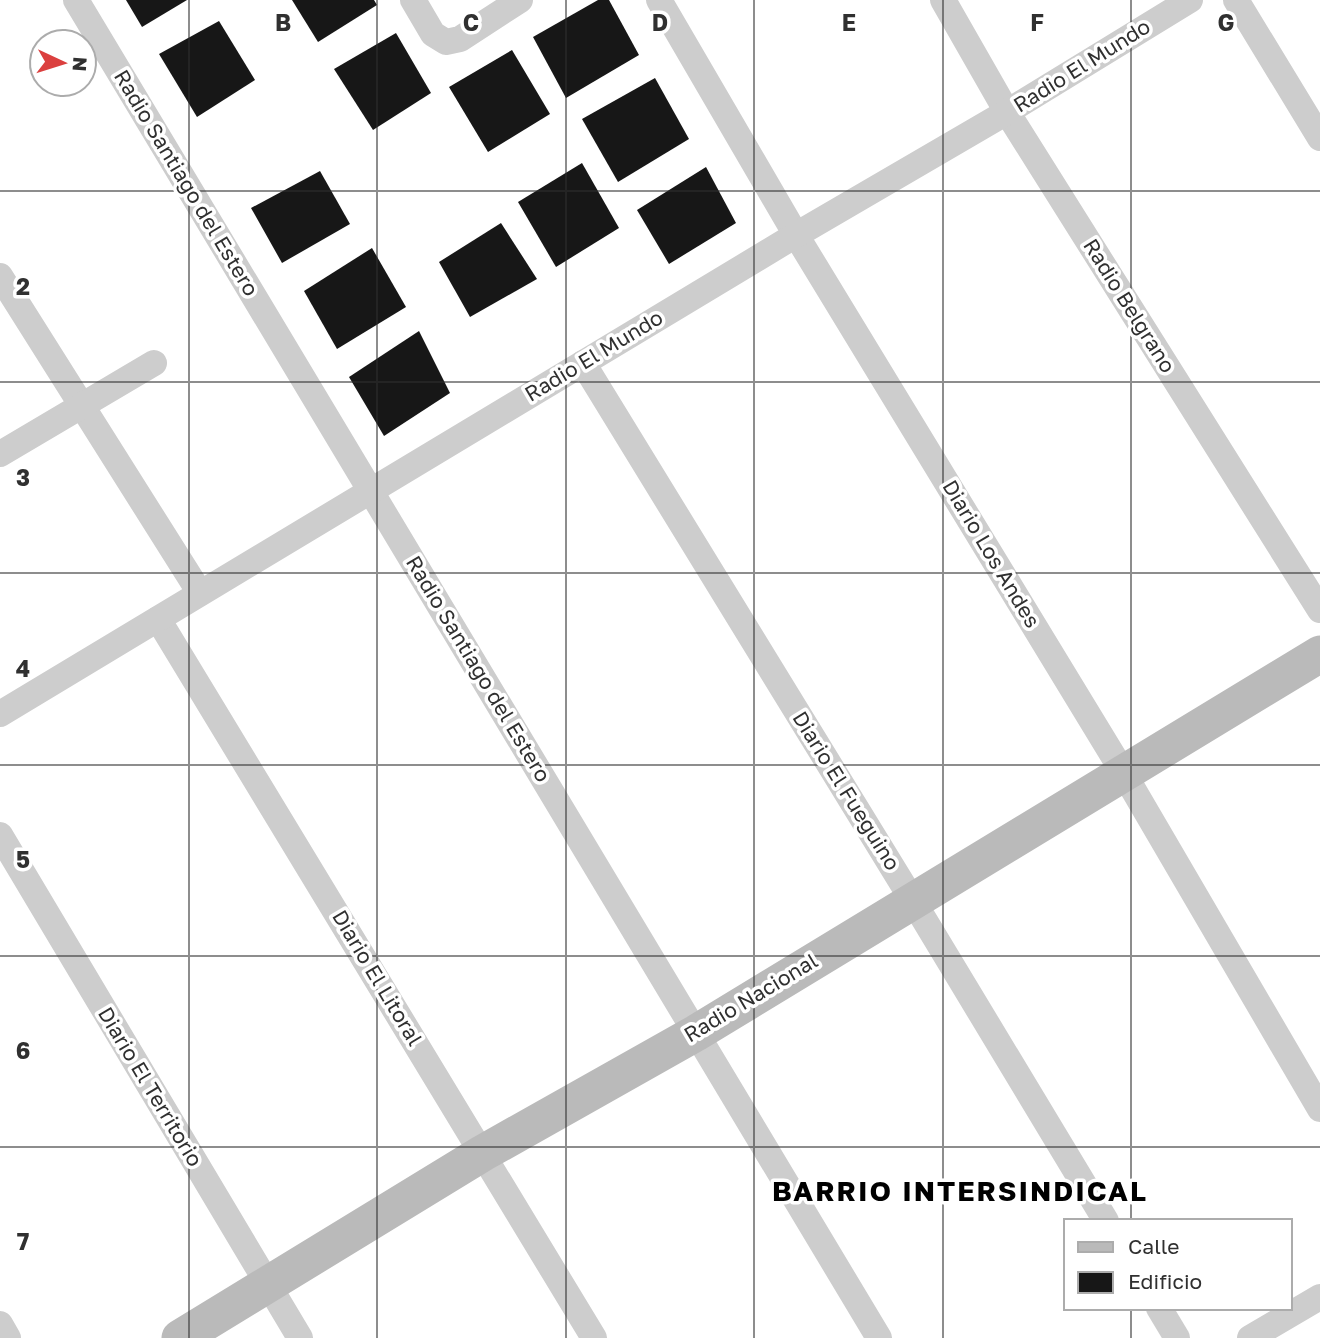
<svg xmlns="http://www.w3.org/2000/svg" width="1320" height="1338" font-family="'Golos Text',sans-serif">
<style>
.building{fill:#171717}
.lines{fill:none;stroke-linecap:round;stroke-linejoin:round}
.street{stroke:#cdcdcd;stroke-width:26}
.secondary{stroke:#bababa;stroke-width:37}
.grid{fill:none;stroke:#303030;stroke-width:2;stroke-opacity:0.55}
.labels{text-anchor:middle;stroke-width:7;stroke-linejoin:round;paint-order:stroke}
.street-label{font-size:21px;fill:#303030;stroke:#fff}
.district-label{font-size:28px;font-weight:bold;letter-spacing:2px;fill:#000;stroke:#fff}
.grid-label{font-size:23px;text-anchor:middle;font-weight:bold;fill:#303030;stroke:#fff;stroke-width:7;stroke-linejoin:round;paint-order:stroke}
</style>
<rect width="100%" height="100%" fill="#fff"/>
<g class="building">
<path d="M126 0H187L142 27Z"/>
<path d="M292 0H374L377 5 318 42Z"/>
<path d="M598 0H609L639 55 566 98 533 37Z"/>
<path d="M219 21 255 80 197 117 159 54Z"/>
<path d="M396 33 431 93 373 130 334 69Z"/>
<path d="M512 50 550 114 488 152 449 87Z"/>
<path d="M655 78 689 139 618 182 582 119Z"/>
<path d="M582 163 619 228 556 267 518 202Z"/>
<path d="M706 167 736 223 669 264 637 210Z"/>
<path d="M320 171 350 224 282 263 251 208Z"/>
<path d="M501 223 537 279 470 317 439 262Z"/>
<path d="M372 248 406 307 337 349 304 291Z"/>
<path d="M419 331 450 393 384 436 349 377Z"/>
</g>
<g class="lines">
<g class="street">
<path d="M76 0 879 1338"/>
<path d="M413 0 433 34 446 42 460 39 520 0"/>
<path d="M659 0 796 235 1123 772 1320 1109"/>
<path d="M943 0 1007 112 1320 610"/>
<path d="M1236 0 1320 138"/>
<path d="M0 276 200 593"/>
<path d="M583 363 913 901 1106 1221"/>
<path d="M0 454 154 363"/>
<path d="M158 619 594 1338"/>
<path d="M0 714 796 235 1007 112 1190 0"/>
<path d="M0 835 300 1338"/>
<path d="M1159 1308 1177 1338"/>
<path d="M0 1324 8 1338"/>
<path d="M1250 1338 1320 1297"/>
</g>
<path class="secondary" d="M180 1338 483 1153 696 1033 1320 654"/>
</g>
<path class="grid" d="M189 0V1338M377 0V1338M566 0V1338M754 0V1338M943 0V1338M1131 0V1221M0 191H1320M0 382H1320M0 573H1320M0 765H1320M0 956H1320M0 1147H1320M1131 1308V1338"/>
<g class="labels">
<g class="street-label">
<text transform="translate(1082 66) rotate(-32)" y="7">Radio El Mundo</text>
<text transform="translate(186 183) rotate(59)" y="7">Radio Santiago del Estero</text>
<text transform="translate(1129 306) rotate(58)" y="7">Radio Belgrano</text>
<text transform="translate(594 356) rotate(-31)" y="7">Radio El Mundo</text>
<text transform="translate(991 554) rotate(59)" y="7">Diario Los Andes</text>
<text transform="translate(478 669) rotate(59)" y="7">Radio Santiago del Estero</text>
<text transform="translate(846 791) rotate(58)" y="7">Diario El Fueguino</text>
<text transform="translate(377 978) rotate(59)" y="7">Diario El Litoral</text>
<text transform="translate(751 998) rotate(-31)" y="7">Radio Nacional</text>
<text transform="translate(150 1087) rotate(59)" y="7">Diario El Territorio</text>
</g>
<g class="district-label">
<text x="960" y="1201">BARRIO INTERSINDICAL</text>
</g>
</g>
<g class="grid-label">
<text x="283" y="31">B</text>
<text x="471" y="31">C</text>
<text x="660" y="31">D</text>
<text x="849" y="31">E</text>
<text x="1037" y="31">F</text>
<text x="1226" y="31">G</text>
<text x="23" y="295">2</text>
<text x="23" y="486">3</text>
<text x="23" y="677">4</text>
<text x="23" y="868">5</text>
<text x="23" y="1059">6</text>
<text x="23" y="1250">7</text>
</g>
<rect x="1064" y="1219" width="228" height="91" fill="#ffffff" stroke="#acacac" stroke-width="2"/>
<rect x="1078" y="1242" width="35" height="10" fill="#bababa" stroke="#acacac" stroke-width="2"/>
<text x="1128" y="1254" font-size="21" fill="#303030">Calle</text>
<rect x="1078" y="1272" width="35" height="21" fill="#171717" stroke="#acacac" stroke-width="2"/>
<text x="1128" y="1289" font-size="21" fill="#303030">Edificio</text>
<g transform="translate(63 63) rotate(94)"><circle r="33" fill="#ffffff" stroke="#acacac" stroke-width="2"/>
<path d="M0-5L12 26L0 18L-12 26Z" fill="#db403f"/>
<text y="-10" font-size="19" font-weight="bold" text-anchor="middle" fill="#303030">N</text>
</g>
</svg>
